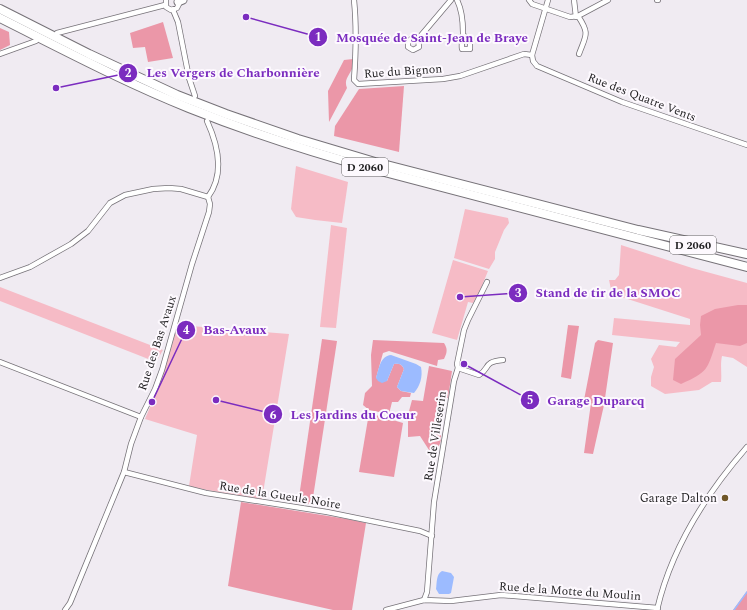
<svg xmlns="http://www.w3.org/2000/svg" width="747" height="610" font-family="Spectral,serif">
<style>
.green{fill:#f6bbc6}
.forest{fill:#eb97a8}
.water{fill:#9cbbff}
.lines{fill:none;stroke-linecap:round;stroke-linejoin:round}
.stream{stroke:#9cbbff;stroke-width:1.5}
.street-casing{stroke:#767278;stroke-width:6}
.secondary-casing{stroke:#767278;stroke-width:9}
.highway-casing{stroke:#767278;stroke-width:10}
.street{stroke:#fff;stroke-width:4.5}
.secondary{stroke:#fff;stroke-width:7}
.highway{stroke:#fff;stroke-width:8}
.poi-dot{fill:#705728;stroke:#fdf9fe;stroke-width:1.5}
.labels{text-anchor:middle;stroke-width:4;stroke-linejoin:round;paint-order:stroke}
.shield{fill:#fdf9fe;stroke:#626063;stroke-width:1}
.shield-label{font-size:11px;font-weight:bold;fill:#201f21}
.street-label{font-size:12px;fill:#201f21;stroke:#fdf9fe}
.poi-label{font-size:12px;fill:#201f21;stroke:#fdf9fe;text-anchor:end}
.leader{fill:none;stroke:#7b2cbf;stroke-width:1.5}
.callout-dot{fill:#7b2cbf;stroke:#fdf9fe;stroke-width:1.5}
.mark-label{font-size:12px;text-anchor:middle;font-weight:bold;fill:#fff}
.callout-label{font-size:13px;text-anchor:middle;font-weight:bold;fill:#7b2cbf;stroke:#fdf9fe;stroke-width:4;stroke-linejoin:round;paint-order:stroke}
</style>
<rect width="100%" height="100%" fill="#f0ebf2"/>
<g class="green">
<path d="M296 166 348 182 342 223 315 220 296 217 291 209Z"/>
<path d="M465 209 508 218 509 223 504 230 495 252V259L489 269 454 258Z"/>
<path d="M331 225 347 228 336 328 320 327Z"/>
<path d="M621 245 692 268 747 283V367L733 358 722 356C720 365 722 373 721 382H712L699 390 665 394 651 386V377L654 367 651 359 659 345 676 347 680 342 612 335 614 318 690 325V319L612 294 609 280H615L619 275Z"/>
<path d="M453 260 488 271 479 293 473 303 468 302 457 340 432 333Z"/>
<path d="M0 287 163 350 156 362 0 301Z"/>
<path d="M178 325 289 334 262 499 207 490 189 486 197 435 145 419 161 381Z"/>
</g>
<g class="forest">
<path d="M163 22 173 58 148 62 145 47 133 48 130 33Z"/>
<path d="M0 28 9 32 10 45 0 50Z"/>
<path d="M353 59C353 62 353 66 352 69 348 77 344 80 347 88L329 122 328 91 344 60Z"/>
<path d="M404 86 399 152 334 136 335 126 359 89Z"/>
<path d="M738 305H747V343L740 346 716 343C707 370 708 372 681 384L673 380 675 359 701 335 700 325 701 316 715 309Z"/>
<path d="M568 325 579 326 571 379 561 377Z"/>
<path d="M322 339 337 341 312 504H298Z"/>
<path d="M373 340 444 343C448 349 447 353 444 359L438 360 437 366 389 351 383 353 376 378 387 381 394 364C399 363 402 364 404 369L397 387 401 391 411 393 410 397H402L398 402H392L389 414 369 410 363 405 365 393 372 386 371 355Z"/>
<path d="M598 340 613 343 604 405 593 454 584 453 591 403 584 400 595 343Z"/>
<path d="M429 366 452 371 448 398 438 397 433 433 441 435C441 443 440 446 434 451L429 450 420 436 408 437V415L412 400 423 401Z"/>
<path d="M369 413 403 423 394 477 359 472Z"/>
<path d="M241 502 347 519 366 523 352 610H333L228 586Z"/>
<path d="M747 591V610H733Z"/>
</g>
<g class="water">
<path d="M391 355 416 364 421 367C423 377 420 386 414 393L401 391 397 387 404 369C402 364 399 363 394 364L387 381 382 383 378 381 376 378C379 369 380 356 391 355Z"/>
<path d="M442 571 451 573 454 577 451 593 449 594H439L436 589C437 583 436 574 442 571Z"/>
</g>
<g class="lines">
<path class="stream" d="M734 610 747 592"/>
<g class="street-casing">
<g id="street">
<path d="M166 0V7L171 10 177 8 179 4 178 0"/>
<path d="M354 0C357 29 356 52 354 80L358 84 443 79 460 76 524 54 532 55"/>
<path d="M457 0C462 10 463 22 463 33 463 39 461 43 462 49H470V40L463 35"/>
<path d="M529 0 532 4 570 17 578 16 608 0"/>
<path d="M548 0 532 55 533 61 537 66 622 102 747 145"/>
<path d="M574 0 576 17"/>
<path d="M657 0H658"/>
<path d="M173 10 178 22 189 78 195 96"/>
<path d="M578 16C590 34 586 35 579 54"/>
<path d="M57 33 165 5"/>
<path d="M418 39 419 47 413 50 408 47V42L412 38 418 39 451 0"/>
<path d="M0 54 36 41"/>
<path d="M207 121C218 145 225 174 208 197"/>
<path d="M0 278 30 267 71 244 88 231 110 203 125 195 153 189 169 188 181 189 208 197"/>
<path d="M0 362 141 417"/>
<path d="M458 368 479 375C491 368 482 362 503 360"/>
<path d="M124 472 206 493 327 512 420 531 432 536"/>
<path d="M424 600 427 592 434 502 454 381 458 368 457 364 464 330 468 320 487 282"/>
<path d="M65 610 70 603 124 472 131 444 141 417 155 389 162 370 192 264 209 212 210 204 208 197"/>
<path d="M386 610 424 600 451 601 501 595 658 608"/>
<path d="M657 610C671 549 706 494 747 447"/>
</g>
</g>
<g class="secondary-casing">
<path id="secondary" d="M178 2 183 0"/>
</g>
<g class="highway-casing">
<g id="highway">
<path d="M0 9 89 54 177 95 226 114 298 139 375 162 638 230 747 254"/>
<path d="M0 18C62 49 124 82 189 108 249 132 311 152 373 169L747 267"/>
</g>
</g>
<use href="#street" class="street"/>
<use href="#secondary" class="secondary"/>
<use href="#highway" class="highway"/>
</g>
<circle class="poi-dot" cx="725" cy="498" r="4"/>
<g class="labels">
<g class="shield">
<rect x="342" y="158" width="46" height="18" rx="3"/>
<rect x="670" y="236" width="46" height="18" rx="3"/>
</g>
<g class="shield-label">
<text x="365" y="171">D 2060</text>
<text x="693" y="249">D 2060</text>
</g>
<g class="street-label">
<text transform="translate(403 71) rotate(-4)" y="4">Rue du Bignon</text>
<text transform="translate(642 97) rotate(21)" y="4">Rue des Quatre Vents</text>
<text transform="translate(157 343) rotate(-72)" y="4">Rue des Bas Avaux</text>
<text transform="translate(435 436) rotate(-81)" y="4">Rue de Villeserin</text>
<text transform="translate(280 495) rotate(9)" y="4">Rue de la Gueule Noire</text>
<text transform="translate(570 591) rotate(4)" y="4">Rue de la Motte du Moulin</text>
</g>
<g class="poi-label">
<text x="717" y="502">Garage Dalton</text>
</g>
</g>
<path class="leader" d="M246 17L318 37M56 88L128 73M460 297L518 293M152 402L186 330M464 364L530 400M216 400L273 414"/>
<g class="callout-dot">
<circle cx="246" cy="17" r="4"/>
<circle cx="56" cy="88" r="4"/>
<circle cx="460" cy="297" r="4"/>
<circle cx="152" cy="402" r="4"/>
<circle cx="464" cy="364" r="4"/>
<circle cx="216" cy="400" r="4"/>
<circle cx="318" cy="37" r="10"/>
<circle cx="128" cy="73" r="10"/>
<circle cx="518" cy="293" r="10"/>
<circle cx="186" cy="330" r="10"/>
<circle cx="530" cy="400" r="10"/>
<circle cx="273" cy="414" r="10"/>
</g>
<g class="mark-label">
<text x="318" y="41">1</text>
<text x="128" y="77">2</text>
<text x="518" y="297">3</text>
<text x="186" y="334">4</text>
<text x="530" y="404">5</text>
<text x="273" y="419">6</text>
</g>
<g class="callout-label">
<text x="432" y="42">Mosquée de Saint-Jean de Braye</text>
<text x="233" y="77">Les Vergers de Charbonnière</text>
<text x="608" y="297">Stand de tir de la SMOC</text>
<text x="235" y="334">Bas-Avaux</text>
<text x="596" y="405">Garage Duparcq</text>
<text x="353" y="419">Les Jardins du Coeur</text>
</g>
</svg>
